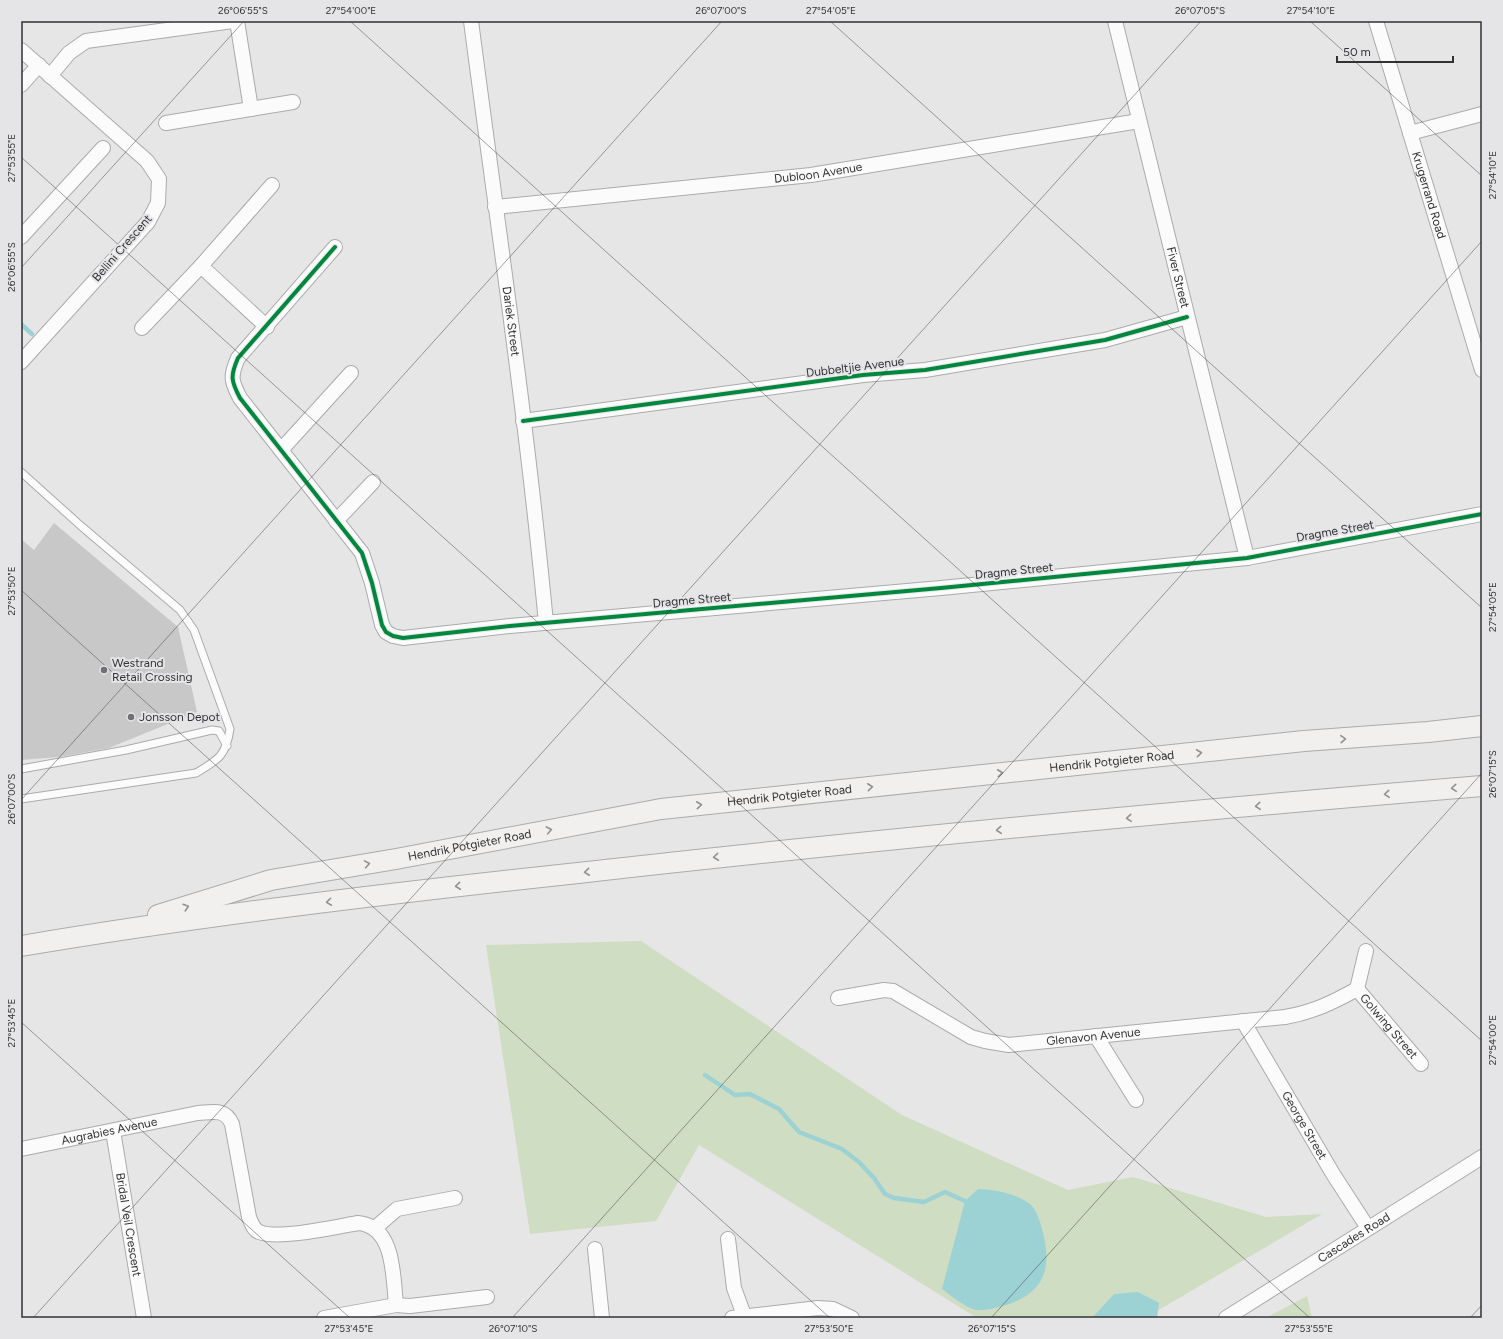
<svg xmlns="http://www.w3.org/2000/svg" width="1503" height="1339" font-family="Figtree,sans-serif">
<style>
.green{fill:#cfddc2}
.water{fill:#9dd2d5}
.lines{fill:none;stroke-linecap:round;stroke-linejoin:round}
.stream{stroke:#9dd2d5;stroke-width:4.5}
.building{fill:#c8c8c9}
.service-casing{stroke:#ababac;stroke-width:9}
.minor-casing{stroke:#ababac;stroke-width:16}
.secondary-casing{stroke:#ababac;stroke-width:22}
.service{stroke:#fbfbfb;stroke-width:7}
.minor{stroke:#fbfbfb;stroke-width:14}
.secondary{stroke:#f1f0ee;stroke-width:20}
.cycleway-casing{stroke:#e5e5e8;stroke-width:6}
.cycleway{stroke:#00873e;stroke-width:4}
.oneway{stroke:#929090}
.ticks{fill:none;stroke:#323133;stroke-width:1;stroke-opacity:0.45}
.poi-dot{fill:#717072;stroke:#e5e5e8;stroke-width:1.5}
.labels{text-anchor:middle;stroke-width:4;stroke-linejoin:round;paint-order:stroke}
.street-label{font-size:12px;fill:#323133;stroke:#e5e5e8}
.poi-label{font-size:12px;fill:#323133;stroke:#e5e5e8;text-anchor:start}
.neatline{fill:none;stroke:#323133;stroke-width:1.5}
.ticks-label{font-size:10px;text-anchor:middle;fill:#323133}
</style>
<rect width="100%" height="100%" fill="#e6e6e7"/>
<g class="green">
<path d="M641 941 902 1115 1068 1190 1133 1177 1266 1217 1322 1214 1145 1318H977L699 1145 656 1221 530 1234 486 945Z"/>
<path d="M1307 1296 1312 1318H1266Z"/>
</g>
<g class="water">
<path d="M978 1189C996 1190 1015 1193 1030 1204 1036 1209 1040 1221 1042 1229 1053 1268 1045 1294 1003 1306 995 1308 984 1311 976 1310 966 1308 950 1295 942 1289L965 1201Z"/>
<path d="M1138 1292 1159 1303 1157 1318H1092L1114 1294Z"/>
</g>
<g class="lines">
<g class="stream">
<path d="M21 324 32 334"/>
<path d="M705 1075 735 1095 750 1094 779 1109 799 1132 842 1149 859 1162 874 1178 885 1194 894 1198 924 1202 945 1192 965 1201"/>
</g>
</g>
<path class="building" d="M54 523 178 627 197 712 109 748 59 757 21 760V539L34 550Z"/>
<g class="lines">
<g class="service-casing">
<g id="service">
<path d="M21 472 81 526 180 610 194 630 230 729C226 756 218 760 196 773L21 799"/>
<path d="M21 769 126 750 212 730 219 731 227 746"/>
</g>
</g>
<g class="minor-casing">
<g id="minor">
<path d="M237 21 251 109"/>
<path id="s1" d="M471 21C497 221 527 421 546 623"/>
<path id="s2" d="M1115 21 1247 558"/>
<path id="s3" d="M1376 21 1482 370"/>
<path d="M21 50 147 161 159 179 158 203 148 222 21 362"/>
<path d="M50 76 69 53 86 41 233 21"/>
<path d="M21 85 39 65"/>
<path d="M166 123 293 102"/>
<path d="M1410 133 1482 114"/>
<path id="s4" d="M495 207 811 175 1139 121"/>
<path d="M21 237 103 148"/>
<path d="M335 247 238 358C230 376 231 381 240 398L362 553 372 583 382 625 386 632 393 636 403 638 510 626 941 588 1247 558 1482 514"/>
<path d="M201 266 267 327"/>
<path d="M142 328 201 266 272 185"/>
<path d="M523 421 863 375 925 370 1105 340 1187 317"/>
<path d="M281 450 351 373"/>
<path d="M336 521 373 482"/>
<path id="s5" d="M1357 989 1421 1064"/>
<path d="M1357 989 1366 951"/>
<path id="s6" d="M838 998 884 990 893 991 971 1037 985 1041 1009 1045 1285 1017C1313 1012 1332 1003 1357 989"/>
<path id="s7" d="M1243 1021 1333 1174 1368 1228"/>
<path d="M1096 1036 1136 1100"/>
<path id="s8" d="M113 1131 144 1318"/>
<path id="s9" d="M21 1149 198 1113C213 1112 225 1108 232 1124L249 1217C251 1222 253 1229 259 1232 278 1240 335 1227 358 1223 395 1226 393 1277 396 1305L410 1306 487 1297"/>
<path d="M375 1228 397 1209 455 1198"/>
<path d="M728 1239 734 1288 745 1318"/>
<path d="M595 1249 602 1318"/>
<path d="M324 1318 396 1305"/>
<path d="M732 1318 818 1308 833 1309 852 1318"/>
<path id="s10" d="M1226 1318 1482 1157"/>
</g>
</g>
<g class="secondary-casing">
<g id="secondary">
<path id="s11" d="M158 915 271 880 396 859 661 809 1304 741 1428 732 1482 726"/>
<path d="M21 946C205 915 392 893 578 873 878 839 1180 811 1482 786"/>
</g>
</g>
<use href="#service" class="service"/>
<use href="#minor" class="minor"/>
<use href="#secondary" class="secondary"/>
<g class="cycleway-casing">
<g id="cycleway">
<path d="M335 247 238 358C230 376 231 381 240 398L362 553 372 583 382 625 386 632 393 636 403 638 510 626 941 588 1247 558 1482 514"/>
<path d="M523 421 863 375 925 370 1105 340 1187 317"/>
</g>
</g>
<use href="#cycleway" class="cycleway"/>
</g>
<defs><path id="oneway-chevron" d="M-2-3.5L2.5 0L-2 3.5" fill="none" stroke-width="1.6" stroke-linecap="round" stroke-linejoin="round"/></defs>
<g class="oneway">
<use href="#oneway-chevron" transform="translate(1343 739) rotate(-4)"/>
<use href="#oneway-chevron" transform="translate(1199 753) rotate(-6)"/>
<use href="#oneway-chevron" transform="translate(1000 773) rotate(-6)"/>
<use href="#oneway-chevron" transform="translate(870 787) rotate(-6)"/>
<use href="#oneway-chevron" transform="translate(1454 788) rotate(175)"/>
<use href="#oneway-chevron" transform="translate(1387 794) rotate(175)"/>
<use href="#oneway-chevron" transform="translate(699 805) rotate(-6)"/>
<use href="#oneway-chevron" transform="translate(1258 806) rotate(175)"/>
<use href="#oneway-chevron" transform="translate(1129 818) rotate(175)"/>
<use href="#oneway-chevron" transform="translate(549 830) rotate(-11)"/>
<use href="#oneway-chevron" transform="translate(999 830) rotate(175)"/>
<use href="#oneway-chevron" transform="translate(716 857) rotate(174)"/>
<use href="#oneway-chevron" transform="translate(367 864) rotate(-10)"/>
<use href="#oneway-chevron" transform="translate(587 872) rotate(174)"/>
<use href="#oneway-chevron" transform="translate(458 886) rotate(174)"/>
<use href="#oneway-chevron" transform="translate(329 902) rotate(172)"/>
<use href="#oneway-chevron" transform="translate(186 907) rotate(-18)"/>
</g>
<path class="ticks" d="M350 21 1482 1041M830 21 1482 608M1310 21 1482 176M21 157 1310 1318M21 268 244 21M21 590 830 1318M21 800 722 21M21 1022 350 1318M33 1318 1201 21M512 1318 1482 241M991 1318 1482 773M1470 1318 1482 1305"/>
<g class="poi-dot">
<circle cx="104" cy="670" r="4"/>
<circle cx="131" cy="717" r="4"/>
</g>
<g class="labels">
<g class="street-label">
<text dy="4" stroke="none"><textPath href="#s4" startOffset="325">Dubloon Avenue</textPath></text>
<text dy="4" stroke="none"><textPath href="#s3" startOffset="182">Krugerrand Road</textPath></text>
<text transform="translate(122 248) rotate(-49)" y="4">Bellini Crescent</text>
<text dy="4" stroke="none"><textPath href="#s2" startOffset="264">Fiver Street</textPath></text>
<text dy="4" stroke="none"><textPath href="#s1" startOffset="303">Dariek Street</textPath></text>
<text transform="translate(855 367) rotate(-7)" y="4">Dubbeltjie Avenue</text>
<text transform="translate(1335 531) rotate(-10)" y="4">Dragme Street</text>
<text transform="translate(1014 571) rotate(-6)" y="4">Dragme Street</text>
<text transform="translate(692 600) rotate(-5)" y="4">Dragme Street</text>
<text dy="4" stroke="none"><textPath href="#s11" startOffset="968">Hendrik Potgieter Road</textPath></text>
<text dy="4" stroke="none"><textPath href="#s11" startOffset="644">Hendrik Potgieter Road</textPath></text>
<text dy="4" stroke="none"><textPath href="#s11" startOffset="320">Hendrik Potgieter Road</textPath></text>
<text dy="4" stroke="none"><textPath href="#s5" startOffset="49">Golwing Street</textPath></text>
<text dy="4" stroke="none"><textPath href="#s6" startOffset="270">Glenavon Avenue</textPath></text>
<text dy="4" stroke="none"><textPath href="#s7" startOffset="121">George Street</textPath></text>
<text dy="4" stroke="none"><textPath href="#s9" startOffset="90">Augrabies Avenue</textPath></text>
<text dy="4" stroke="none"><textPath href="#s8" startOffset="95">Bridal Veil Crescent</textPath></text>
<text dy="4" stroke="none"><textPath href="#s10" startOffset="151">Cascades Road</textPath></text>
</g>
<g class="poi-label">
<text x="112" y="667">Westrand<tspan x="112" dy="14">Retail Crossing</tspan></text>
<text x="139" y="721">Jonsson Depot</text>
</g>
</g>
<rect width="1503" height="1339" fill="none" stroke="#e5e5e8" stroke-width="44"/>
<path d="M1337 56v6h116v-6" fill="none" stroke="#323133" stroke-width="2"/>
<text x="1343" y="56" font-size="12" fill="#323133" stroke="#e5e5e8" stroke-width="3" paint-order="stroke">50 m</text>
<rect x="22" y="22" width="1459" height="1295" class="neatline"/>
<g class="ticks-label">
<text x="243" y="14">26°06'55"S</text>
<text x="351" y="14">27°54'00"E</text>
<text x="721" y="14">26°07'00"S</text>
<text x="831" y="14">27°54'05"E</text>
<text x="1200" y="14">26°07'05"S</text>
<text x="1311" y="14">27°54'10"E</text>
<text transform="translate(11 158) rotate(-90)" y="4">27°53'55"E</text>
<text transform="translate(1492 175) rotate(-90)" y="4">27°54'10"E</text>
<text transform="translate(11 267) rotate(-90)" y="4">26°06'55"S</text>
<text transform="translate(11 591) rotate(-90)" y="4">27°53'50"E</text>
<text transform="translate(1492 607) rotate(-90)" y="4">27°54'05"E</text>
<text transform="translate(1492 774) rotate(-90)" y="4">26°07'15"S</text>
<text transform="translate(11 799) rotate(-90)" y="4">26°07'00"S</text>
<text transform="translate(11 1023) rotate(-90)" y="4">27°53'45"E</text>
<text transform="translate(1492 1040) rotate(-90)" y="4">27°54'00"E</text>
<text x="349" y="1332">27°53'45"E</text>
<text x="513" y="1332">26°07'10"S</text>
<text x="829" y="1332">27°53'50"E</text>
<text x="992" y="1332">26°07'15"S</text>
<text x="1309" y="1332">27°53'55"E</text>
</g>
</svg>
